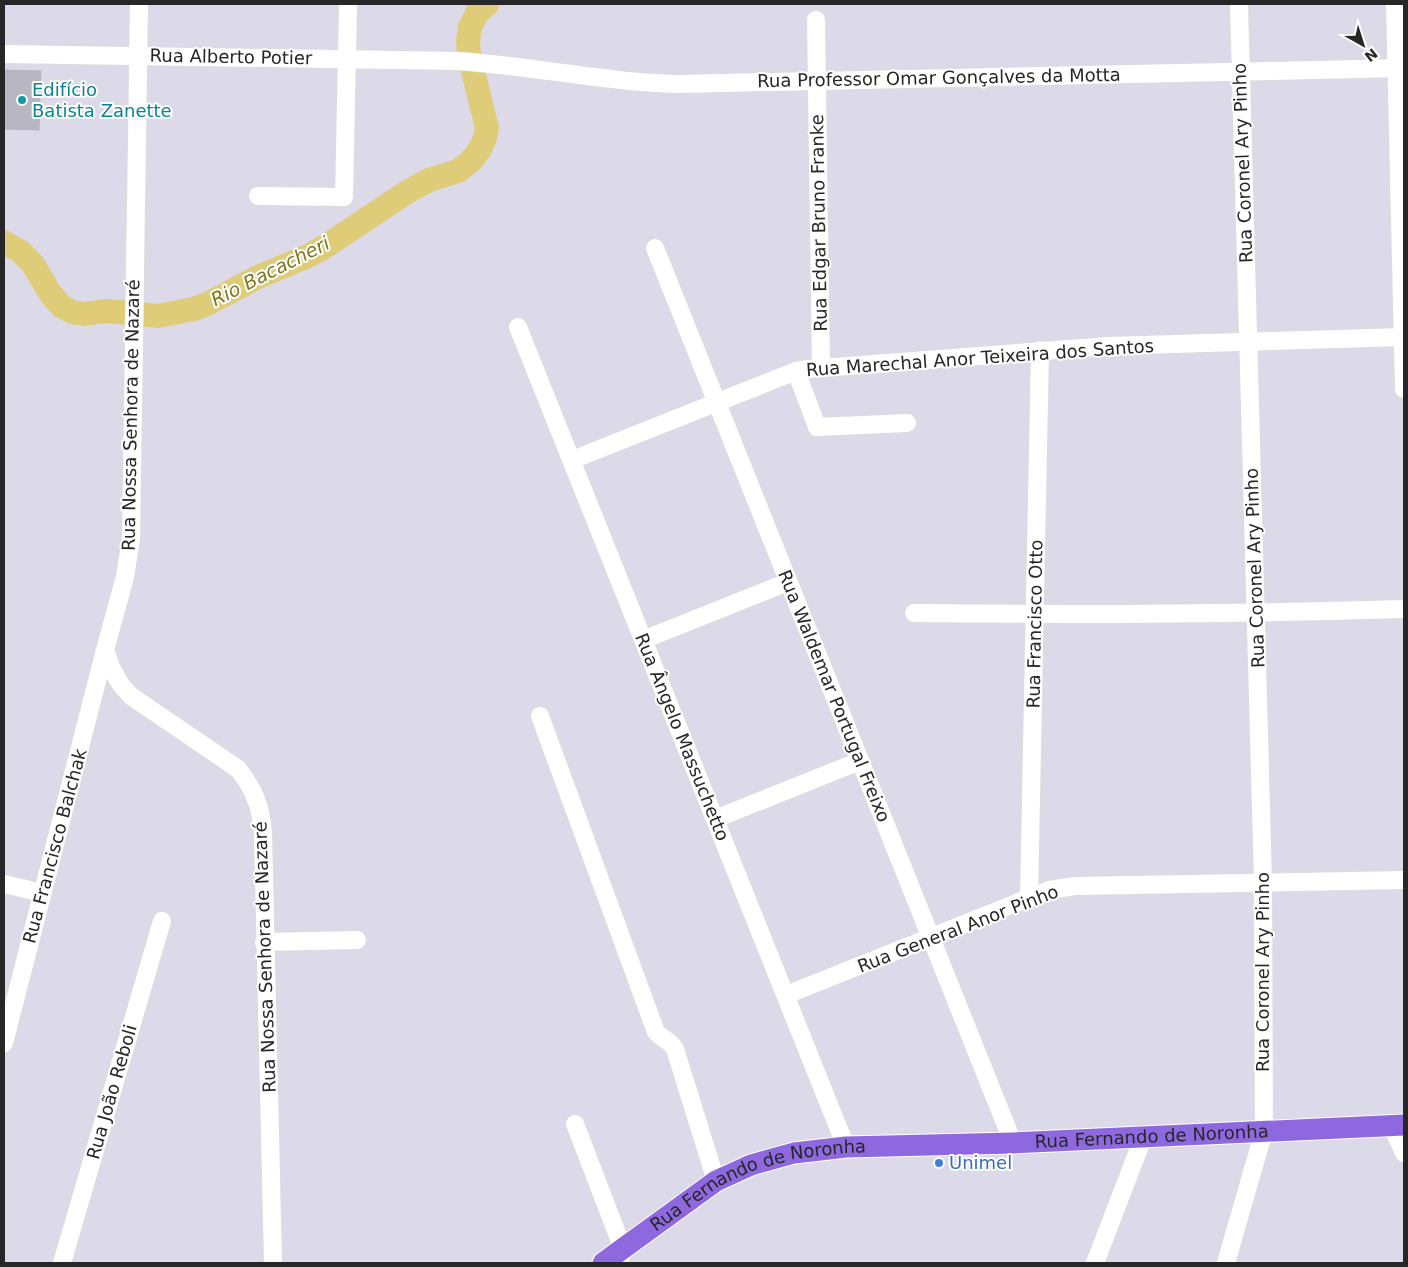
<svg xmlns="http://www.w3.org/2000/svg" width="1408" height="1267" font-family="'DejaVu Sans',sans-serif">
<style>
.lines{fill:none;stroke-linecap:round;stroke-linejoin:round}
.river{stroke:#dfcc78;stroke-width:24}
.building{fill:#b8b6c0;stroke:#b7b4c3}
.minor-casing{stroke:#d9dfd0;stroke-width:19}
.major-casing{stroke:#fff;stroke-width:23}
.minor{stroke:#fff;stroke-width:18}
.major{stroke:#8e68df;stroke-width:21}
.culture-dot{fill:#0f9aa8;stroke:#fff;stroke-width:2}
.shop-dot{fill:#3f7fe0;stroke:#fff;stroke-width:2}
.labels{text-anchor:middle;stroke-width:4;stroke-linejoin:round;paint-order:stroke}
.street-label{font-size:18px;fill:#272727;stroke:#fff}
.culture-label{font-size:18px;fill:#0d838f;stroke:#fff;text-anchor:start}
.shop-label{font-size:18px;fill:#366cbe;stroke:#fff;text-anchor:start}
.water-label{font-size:19px;font-style:italic;fill:#80761b;stroke:#fff}
</style>
<rect width="100%" height="100%" fill="#dcdae8"/>
<g class="lines">
<path class="river" d="M4 242 21 252 33 264 50 293 61 306 72 312 84 314 104 311 118 312 158 316 193 309 205 305 258 277 310 255 329 244 407 192 429 180 458 171 471 161 480 149 485 138 487 128 469 55 468 41 470 27 477 13 487 4"/>
</g>
<path class="building" d="M4 70 41 71 39 130 4 129Z"/>
<g class="lines">
<g class="minor-casing">
<g id="minor">
<path d="M139 4 131 539 125 577 105 650 112 669 121 685 131 696 238 769C254 789 261 807 263 832L273 1263"/>
<path d="M1395 4 1404 389"/>
<path d="M816 20 821 367"/>
<path d="M4 54 458 61C532 66 604 82 678 84L1404 68"/>
<path d="M258 196 344 197 348 4"/>
<path d="M655 248 1013 1143"/>
<path d="M518 327 846 1147"/>
<path d="M796 371 817 427 907 423"/>
<path d="M572 460 796 371 808 369 1109 346 1404 337"/>
<path d="M914 613C1078 615 1241 614 1404 609"/>
<path d="M643 640 788 582"/>
<path d="M540 716 656 1032C662 1039 670 1040 675 1049L716 1181"/>
<path d="M715 819 860 761"/>
<path d="M4 884 42 893"/>
<path d="M1029 898 1040 350"/>
<path d="M264 942 357 940"/>
<path d="M786 995 1049 890 1075 886 1404 880"/>
<path d="M4 1043 105 650"/>
<path d="M575 1124 623 1249 620 1260"/>
<path d="M1391 1125 1404 1153"/>
<path d="M62 1263 162 921"/>
<path d="M1095 1263 1143 1138"/>
<path d="M1226 1263 1264 1131 1263 882 1239 4"/>
</g>
</g>
<g class="major-casing">
<g id="major">
<path id="s1" d="M603 1263 716 1181 751 1165 794 1153 846 1147 1013 1143 1404 1125"/>
</g>
</g>
<use href="#minor" class="minor"/>
<use href="#major" class="major"/>
</g>
<circle class="culture-dot" cx="22" cy="100" r="5"/>
<circle class="shop-dot" cx="939" cy="1163" r="5"/>
<g class="labels">
<g class="street-label">
<text transform="translate(231 57) rotate(1)" y="6">Rua Alberto Potier</text>
<text transform="translate(939 78) rotate(-1)" y="6">Rua Professor Omar Gonçalves da Motta</text>
<text transform="translate(1243 163) rotate(-92)" y="6">Rua Coronel Ary Pinho</text>
<text transform="translate(819 223) rotate(-91)" y="6">Rua Edgar Bruno Franke</text>
<text transform="translate(980 358) rotate(-4)" y="6">Rua Marechal Anor Teixeira dos Santos</text>
<text transform="translate(131 415) rotate(-89)" y="6">Rua Nossa Senhora de Nazaré</text>
<text transform="translate(1255 568) rotate(-92)" y="6">Rua Coronel Ary Pinho</text>
<text transform="translate(1035 624) rotate(-89)" y="6">Rua Francisco Otto</text>
<text transform="translate(834 696) rotate(68)" y="6">Rua Waldemar Portugal Freixo</text>
<text transform="translate(682 737) rotate(68)" y="6">Rua Ângelo Massuchetto</text>
<text transform="translate(55 846) rotate(-75)" y="6">Rua Francisco Balchak</text>
<text transform="translate(958 929) rotate(-21)" y="6">Rua General Anor Pinho</text>
<text transform="translate(265 957) rotate(-92)" y="6">Rua Nossa Senhora de Nazaré</text>
<text transform="translate(1263 972) rotate(-90)" y="6">Rua Coronel Ary Pinho</text>
<text transform="translate(112 1092) rotate(-74)" y="6">Rua João Reboli</text>
<text dy="6" stroke="none"><textPath href="#s1" startOffset="581">Rua Fernando de Noronha</textPath></text>
<text dy="6" stroke="none"><textPath href="#s1" startOffset="178">Rua Fernando de Noronha</textPath></text>
</g>
<g class="culture-label">
<text x="32" y="96">Edifício<tspan x="32" dy="21">Batista Zanette</tspan></text>
</g>
<g class="shop-label">
<text x="949" y="1169">Unimel</text>
</g>
<g class="water-label">
<text transform="translate(270 271) rotate(-27)" y="7">Rio Bacacheri</text>
</g>
</g>
<rect width="1408" height="1267" fill="none" stroke="#272727" stroke-width="10"/>
<g transform="translate(1363 45) rotate(141)" stroke="#ffffff" stroke-width="4" paint-order="stroke">
<path d="M0-4L9 19L0 12L-9 19Z" fill="#272727"/>
<text y="-8" font-size="14" font-weight="bold" text-anchor="middle" fill="#272727">N</text>
</g>
</svg>
